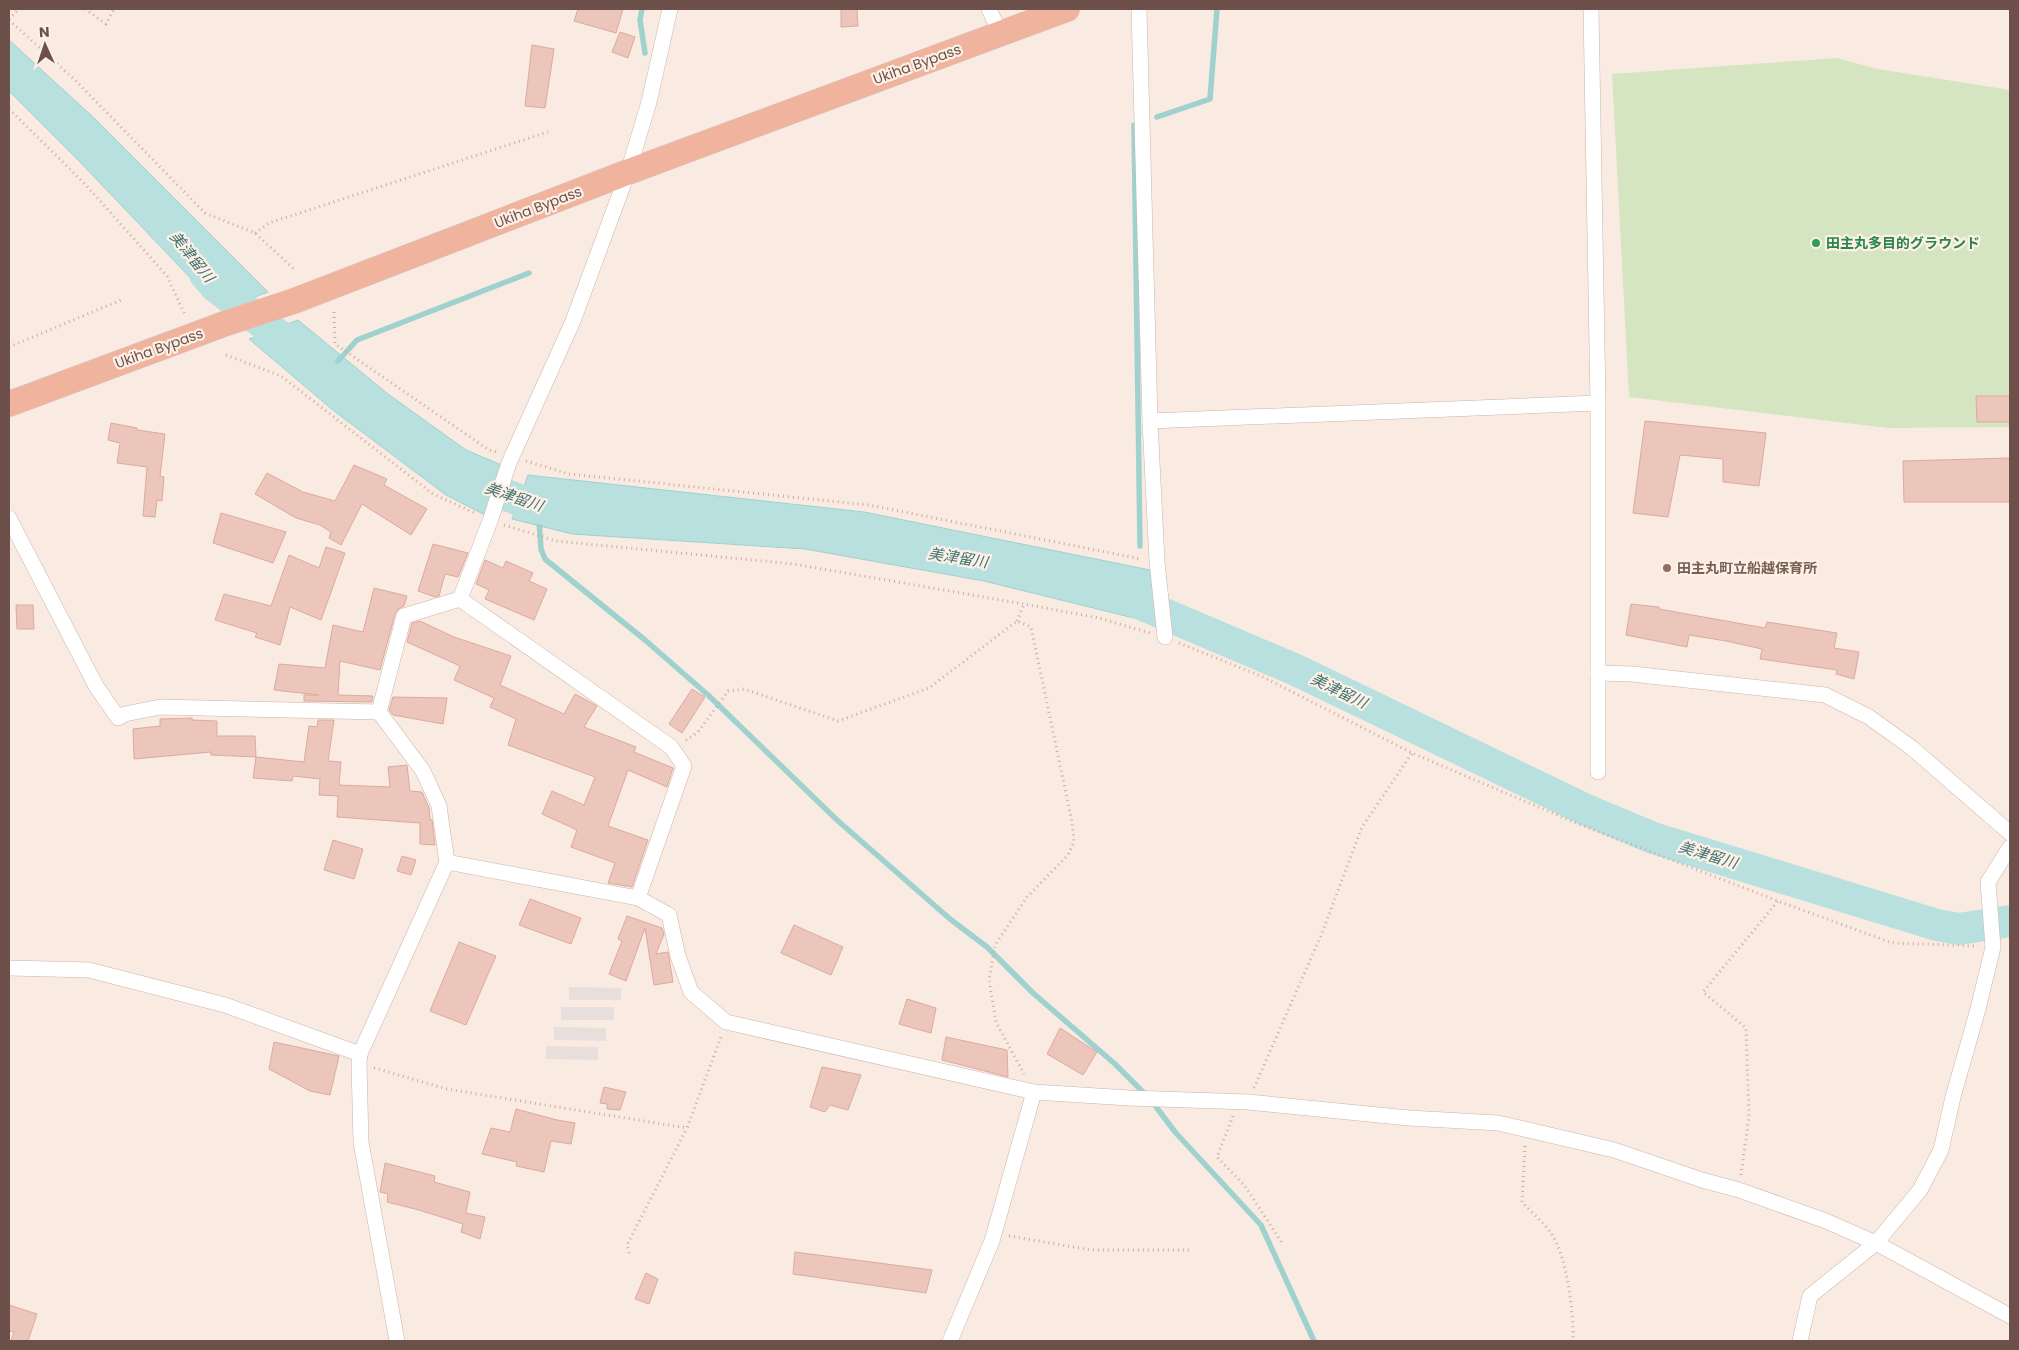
<svg xmlns="http://www.w3.org/2000/svg" width="2019" height="1350" font-family="Poppins,'Noto Sans JP',sans-serif">
<style>
.industrial{fill:#e8dfdc}
.green{fill:#d6e5c1}
.water{fill:#b8e0df;stroke:#9fd1cf}
.lines{fill:none;stroke-linecap:round;stroke-linejoin:round}
.stream{stroke:#9fd1cf;stroke-width:5.5}
.river{stroke:#b8e0df;stroke-width:32}
.building{fill:#ecc5bb;stroke:#ddaa9d}
.minor-casing{stroke:#cbb4ac;stroke-width:16}
.trunk-casing{stroke:#d4cac9;stroke-width:26}
.path{stroke:#d0a99f;stroke-width:3;stroke-dasharray:1 4;stroke-linecap:butt}
.minor{stroke:#fff;stroke-width:15}
.trunk{stroke:#f0b49e;stroke-width:25}
.leisure-dot{fill:#2e9e5b;stroke:#fdf0e6;stroke-width:2}
.education-dot{fill:#8d6e63;stroke:#fdf0e6;stroke-width:2}
.labels{text-anchor:middle;stroke-width:4.5;stroke-linejoin:round;paint-order:stroke}
.street-label{font-size:14px;fill:#6e504a;stroke:#fdf0e6}
.leisure-label{font-size:14px;font-weight:bold;fill:#27864d;stroke:#fdf0e6;text-anchor:start}
.education-label{font-size:14px;font-weight:bold;fill:#785e54;stroke:#fdf0e6;text-anchor:start}
.water-label{font-size:15px;font-style:italic;fill:#407271;stroke:#fdf0e6}
</style>
<rect width="100%" height="100%" fill="#f9ebe1"/>
<g class="industrial">
<path d="M569 987 621 988V1000H569Z"/>
<rect x="561" y="1007" width="53" height="13"/>
<path d="M554 1027 606 1028V1041L554 1040Z"/>
<path d="M546 1046 598 1047V1060L546 1059Z"/>
</g>
<path class="green" d="M1836 58 1878 69 2010 90V427L1888 428 1629 397 1612 74Z"/>
<g class="water">
<path d="M9 40 93 117 268 292 221 310 79 161 9 91Z"/>
<path d="M298 320 388 394 466 450 504 466 487 516 446 495 334 411 249 339Z"/>
<path d="M528 475 864 512 1150 570 1158 624 984 581 805 549 572 534 512 519Z"/>
</g>
<g class="lines">
<g class="stream">
<path d="M642 9 640 20 645 53"/>
<path d="M1157 117 1210 99 1217 9"/>
<path d="M1134 125 1140 546"/>
<path d="M338 361 357 340 529 273"/>
<path d="M539 520 541 549 545 559 645 640 708 695 837 820 950 919 987 947 1033 993 1115 1064 1151 1100 1175 1132 1261 1225 1314 1341"/>
</g>
<g class="river">
<path d="M205 274 215 286 306 357"/>
<path d="M466 479 539 508 561 510"/>
<path d="M1129 599 1296 670 1584 809 1653 838 1937 925 1959 929 2010 921"/>
</g>
</g>
<g class="building">
<path d="M578 9H623L616 33 574 21Z"/>
<path d="M841 9H857L858 26 841 27Z"/>
<path d="M620 32 635 37 628 58 612 52Z"/>
<path d="M532 45 554 49 545 108 525 106Z"/>
<path d="M1976 396H2010V422H1977Z"/>
<path d="M1645 421 1766 433 1759 486 1723 482V459L1680 455 1668 517 1633 513Z"/>
<path d="M111 423 137 428V430L165 434 160 476 164 477 162 501 157 500 155 517 143 516 147 467 117 463 120 443 108 440Z"/>
<path d="M2010 458V502H1904L1903 461Z"/>
<path d="M354 465 387 479 384 485 427 509 411 535 362 504 341 545 329 538 331 532 320 525 296 518 255 494 267 473 303 492 335 501Z"/>
<path d="M221 513 286 532 273 563 213 543Z"/>
<path d="M433 544 468 553 458 577 445 574 439 596 435 597 418 591Z"/>
<path d="M326 547 345 553 321 620 290 607 280 645 255 637 257 633 215 620 224 594 271 606 289 555 319 568Z"/>
<path d="M485 560 503 568 506 561 533 573 529 581 547 589 534 620 485 599 489 590 476 584Z"/>
<path d="M374 588 407 596 404 606 398 609 395 614 380 670 340 661 338 695 373 696 372 702 304 701V695H319L274 690 279 664 325 668 333 625 363 632Z"/>
<path d="M1631 604 1659 607V609L1765 628 1767 622 1837 633 1834 648 1859 652 1854 679 1836 674 1837 670 1760 659 1762 649 1726 641 1689 635 1687 647 1626 635Z"/>
<path d="M16 605H33L34 629H17Z"/>
<path d="M420 621 454 637 511 656 500 685 564 714 575 694 597 706 584 727 636 747 634 752 673 768 667 787 628 770 608 826 648 840 632 887 608 883 615 863 571 847 577 830 542 814 552 791 584 805 595 777 508 745 516 719 490 707 494 698 454 680 460 666 407 642 412 623Z"/>
<path d="M692 689 705 697 682 733 669 724Z"/>
<path d="M393 697 447 698 443 724 393 715 389 710Z"/>
<path d="M192 718V720L217 721V736H255L256 757 211 755V752L134 759 133 729 160 726V719Z"/>
<path d="M318 720H334L328 761 341 762 339 785 390 787 388 767 407 765 410 791 422 792 429 808 430 820H432L435 845 420 844V823L337 817 338 796 319 795 320 779 293 776 292 781 253 778 256 757 304 762 309 726 317 727Z"/>
<path d="M333 840 363 849 354 879 324 870Z"/>
<path d="M402 856 416 860 411 875 397 871Z"/>
<path d="M530 899 581 918 571 944 519 925Z"/>
<path d="M627 916 662 928 664 934 656 954 668 952 673 982 654 985 645 928 626 981 609 974 622 941 618 939Z"/>
<path d="M794 925 843 947 831 975 781 953Z"/>
<path d="M459 942 496 956 466 1025 430 1011Z"/>
<path d="M907 999 936 1008 931 1033 899 1024Z"/>
<path d="M1060 1028 1097 1052 1083 1075 1047 1054Z"/>
<path d="M946 1037 1007 1050 1008 1077 942 1060Z"/>
<path d="M274 1042 339 1056 330 1095 310 1091 269 1069Z"/>
<path d="M822 1067 861 1075 848 1110 830 1105 825 1112 810 1107Z"/>
<path d="M604 1087 626 1092 620 1110 607 1109V1104L600 1103Z"/>
<path d="M516 1109 557 1120 575 1123 571 1144 551 1141 544 1172 516 1166 517 1162 482 1154 491 1128 510 1132Z"/>
<path d="M385 1163 435 1176 434 1182 470 1192 466 1213 485 1217 480 1239 461 1232 463 1224 419 1210 387 1202 388 1194 380 1192Z"/>
<path d="M795 1252 932 1270 926 1293 793 1274Z"/>
<path d="M646 1273 658 1279 649 1304 635 1299Z"/>
<path d="M9 1305 37 1314 28 1341H11L14 1332 9 1331Z"/>
</g>
<g class="lines">
<g class="minor-casing">
<g id="minor">
<path d="M989 9 1000 33"/>
<path d="M1139 9 1150 421 1157 562 1165 637"/>
<path d="M1591 9 1598 403V772"/>
<path d="M1150 421 1598 403"/>
<path d="M9 518 96 686 118 718 125 714 160 707 379 712"/>
<path d="M460 599 490 521 509 463 573 321 628 172 649 102 670 9"/>
<path d="M460 599 671 747 684 766 638 898"/>
<path d="M1598 673 1632 674 1825 695 1869 717 1912 748 2010 833"/>
<path d="M379 712 423 771 439 806 447 862 360 1054 359 1063 361 1142 397 1341"/>
<path d="M379 712 404 616 460 599"/>
<path d="M447 862 638 898 669 915 678 956 691 992 726 1022 1034 1092 1129 1098 1248 1102 1409 1118 1498 1123 1614 1150 1702 1180 1739 1190 1826 1221 1876 1243 2010 1316"/>
<path d="M9 968 89 970 225 1005 360 1054"/>
<path d="M950 1341 992 1241 1034 1092"/>
<path d="M1800 1341 1810 1296 1876 1243 1920 1190 1941 1150 1953 1097 1978 1009 1993 947 1988 882 2010 847"/>
</g>
</g>
<g class="trunk-casing">
<path id="trunk" d="M9 404 224 324 294 301 628 172 1067 9"/>
</g>
<g class="path">
<path d="M85 9 106 24 114 9"/>
<path d="M9 19 19 9"/>
<path d="M9 20 74 79 205 213 255 233 294 269"/>
<path d="M9 109 85 184 167 276 185 315"/>
<path d="M255 233 269 223 548 132"/>
<path d="M334 312 335 344 489 450 496 452"/>
<path d="M9 347 121 300"/>
<path d="M226 355 281 376 433 494 477 514"/>
<path d="M526 461 569 474 869 505 1141 559"/>
<path d="M504 525 556 541 794 564 1024 604 1099 618 1150 633"/>
<path d="M1017 621 1024 604"/>
<path d="M1179 643 1261 676 1412 753 1576 823 1778 901 1892 943 1977 946"/>
<path d="M686 740 698 732 728 691 744 689 838 721 929 688 1017 621 1031 627 1072 822 1074 842 1068 855 1027 897 995 945 989 980 996 1022 1024 1074"/>
<path d="M374 1068 447 1089 687 1128 721 1037"/>
<path d="M1254 1088 1322 933 1362 827 1412 753"/>
<path d="M1233 1116 1217 1157 1245 1186 1282 1243"/>
<path d="M1525 1146 1522 1202C1531 1212 1543 1222 1551 1233 1567 1256 1574 1314 1573 1341"/>
<path d="M1741 1175 1749 1117 1746 1028 1703 992 1778 901"/>
<path d="M1009 1236 1091 1250H1190"/>
<path d="M629 1253 627 1245 687 1128"/>
</g>
<use href="#minor" class="minor"/>
<use href="#trunk" class="trunk"/>
</g>
<circle class="leisure-dot" cx="1816" cy="243" r="5"/>
<circle class="education-dot" cx="1667" cy="568" r="5"/>
<g class="labels">
<g class="street-label">
<text transform="translate(917 64) rotate(-20)" y="5">Ukiha Bypass</text>
<text transform="translate(538 207) rotate(-21)" y="5">Ukiha Bypass</text>
<text transform="translate(159 348) rotate(-20)" y="5">Ukiha Bypass</text>
</g>
<g class="leisure-label">
<text x="1826" y="248">田主丸多目的グラウンド</text>
</g>
<g class="education-label">
<text x="1677" y="573">田主丸町立船越保育所</text>
</g>
<g class="water-label">
<text transform="translate(192 257) rotate(51)" y="5">美津留川</text>
<text transform="translate(514 497) rotate(19)" y="5">美津留川</text>
<text transform="translate(958 558) rotate(9)" y="5">美津留川</text>
<text transform="translate(1339 691) rotate(26)" y="5">美津留川</text>
<text transform="translate(1708 855) rotate(17)" y="5">美津留川</text>
</g>
</g>
<rect width="2019" height="1350" fill="none" stroke="#6e504a" stroke-width="20"/>
<g transform="translate(45 45) rotate(357)" stroke="#fdf0e6" stroke-width="4" paint-order="stroke">
<path d="M0-4L9 19L0 12L-9 19Z" fill="#6e504a"/>
<text y="-8" font-size="14" font-weight="bold" text-anchor="middle" fill="#6e504a">N</text>
</g>
</svg>
